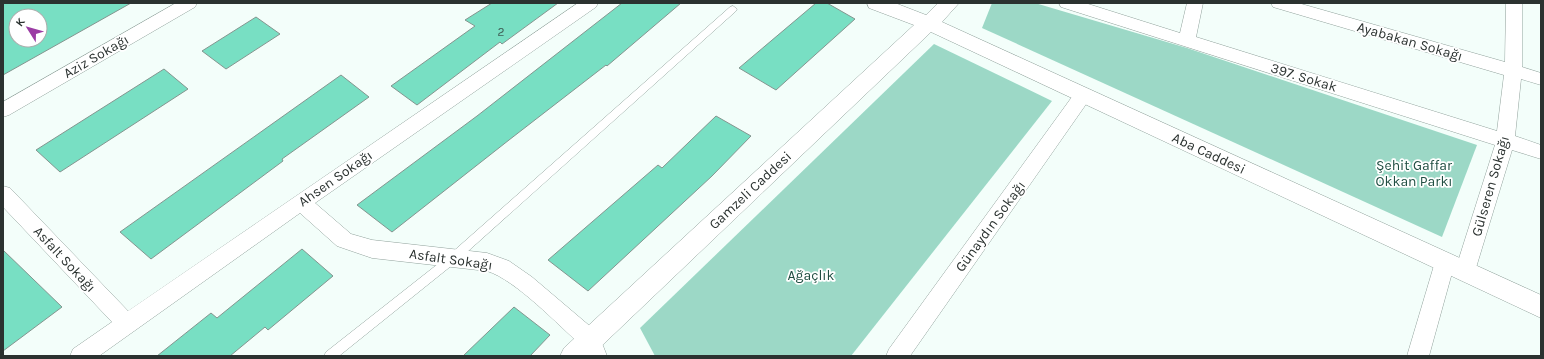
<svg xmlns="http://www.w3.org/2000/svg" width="1544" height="359" font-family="Karla,sans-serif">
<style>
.green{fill:#9cd8c6}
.building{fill:#78dfc3;stroke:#84958f;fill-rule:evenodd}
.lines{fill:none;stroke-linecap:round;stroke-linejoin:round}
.service-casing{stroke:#91a29c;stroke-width:1}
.minor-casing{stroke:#91a29c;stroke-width:1}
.tertiary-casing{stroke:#91a29c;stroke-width:1}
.service{fill:#fff;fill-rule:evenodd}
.minor{fill:#fff;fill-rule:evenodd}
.tertiary{fill:#fff;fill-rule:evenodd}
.labels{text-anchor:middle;stroke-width:3.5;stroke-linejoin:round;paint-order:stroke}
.number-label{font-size:12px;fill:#3e5d55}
.street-label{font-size:14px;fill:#2b3230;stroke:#fff}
.park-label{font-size:14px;fill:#204e42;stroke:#fff}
</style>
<rect width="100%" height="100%" fill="#f3fefa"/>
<g class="green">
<path d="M992 3H1035L1187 48 1477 145 1442 237 982 28Z"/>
<path d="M934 44 1052 101 851 356H655L640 328Z"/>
</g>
<g class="building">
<path d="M3 3H131L3 75ZM16 16H40V40H16Z"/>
<path d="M492 3H558L502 44 500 42 417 105 391 86 475 26 465 20Z"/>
<path d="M622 3H681L607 66 606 65 509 140 392 232 357 205 477 116Z"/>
<path d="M816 3H827L855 19 776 90 739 68Z"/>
<path d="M256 17 280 34 226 69 202 51Z"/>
<path d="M164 69 188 89 60 172 36 150Z"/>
<path d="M341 75 369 97 282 159 283 161 151 259 120 232Z"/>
<path d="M716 116 751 136 712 176 588 291 548 260 658 165 662 168Z"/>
<path d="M302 249 333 276 268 330 265 327 230 356H157L211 313 217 318Z"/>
<path d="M3 250 62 307 3 351Z"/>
<path d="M514 307 550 335 530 356H463Z"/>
</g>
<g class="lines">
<g class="service-casing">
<path id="service" d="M733 6 737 9 736 11 456 262 339 356H324L326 352 448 256 730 7Z"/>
</g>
<g class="minor-casing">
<g id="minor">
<path d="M176 3H197L195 7 9 115 3 117V102Z"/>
<path d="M578 3H598L596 7 315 203 351 234 372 240 487 253 509 261 532 277 598 333 607 356H585L582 346C558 325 516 280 487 271L372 258 337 246 300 213 99 356H70L73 349 112 322 3 207V186L10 188 128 311Z"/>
<path d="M1059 3H1085L1180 33 1187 3H1203L1196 37 1497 131 1504 75 1273 7 1271 3H1298L1505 62 1506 3H1522V67L1541 73V85L1521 79 1515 136 1541 145V159L1512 150 1475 271 1472 277 1465 280 1458 277 1455 271 1495 145 1061 7Z"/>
<path d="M1083 88 1089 90 1092 95 1089 100 910 356H886L889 349 1077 90Z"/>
<path d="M1445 253 1452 256 1455 262 1429 356H1407L1435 262 1438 256Z"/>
</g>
</g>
<g class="tertiary-casing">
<path id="tertiary" d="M867 3H895L926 15 938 3H959L942 22 1541 295V318L931 32 591 356H560L564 348 914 25 869 8Z"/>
</g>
<use href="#service" class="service"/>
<use href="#minor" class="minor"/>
<use href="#tertiary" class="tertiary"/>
</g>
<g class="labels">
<g class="number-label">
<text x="501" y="36">2</text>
</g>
<g class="street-label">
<text transform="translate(1410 41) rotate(16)" y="5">Ayabakan Sokağı</text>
<text transform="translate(96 56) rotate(-30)" y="5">Aziz Sokağı</text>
<text transform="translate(1304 77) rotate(17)" y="5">397. Sokak</text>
<text transform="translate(1209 153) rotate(25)" y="5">Aba Caddesi</text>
<text transform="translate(335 178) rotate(-35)" y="5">Ahsen Sokağı</text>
<text transform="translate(1490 186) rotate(-74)" y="5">Gülseren Sokağı</text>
<text transform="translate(750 190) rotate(-43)" y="5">Gamzeli Caddesi</text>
<text transform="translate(990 226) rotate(-54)" y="5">Günaydın Sokağı</text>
<text transform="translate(65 259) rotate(47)" y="5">Asfalt Sokağı</text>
<text transform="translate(451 259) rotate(8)" y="5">Asfalt Sokağı</text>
</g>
<g class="park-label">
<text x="1414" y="170">Şehit Gaffar<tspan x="1414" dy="16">Okkan Parkı</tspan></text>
<text x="811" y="280">Ağaçlık</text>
</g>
</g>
<rect width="1544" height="359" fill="none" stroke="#2b3230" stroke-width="8"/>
<g transform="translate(28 28) rotate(307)"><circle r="19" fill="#ffffff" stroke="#aaadac"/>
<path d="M0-3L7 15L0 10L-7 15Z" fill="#9b3ca4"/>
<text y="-6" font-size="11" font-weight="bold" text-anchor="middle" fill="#2b3230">K</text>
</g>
</svg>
